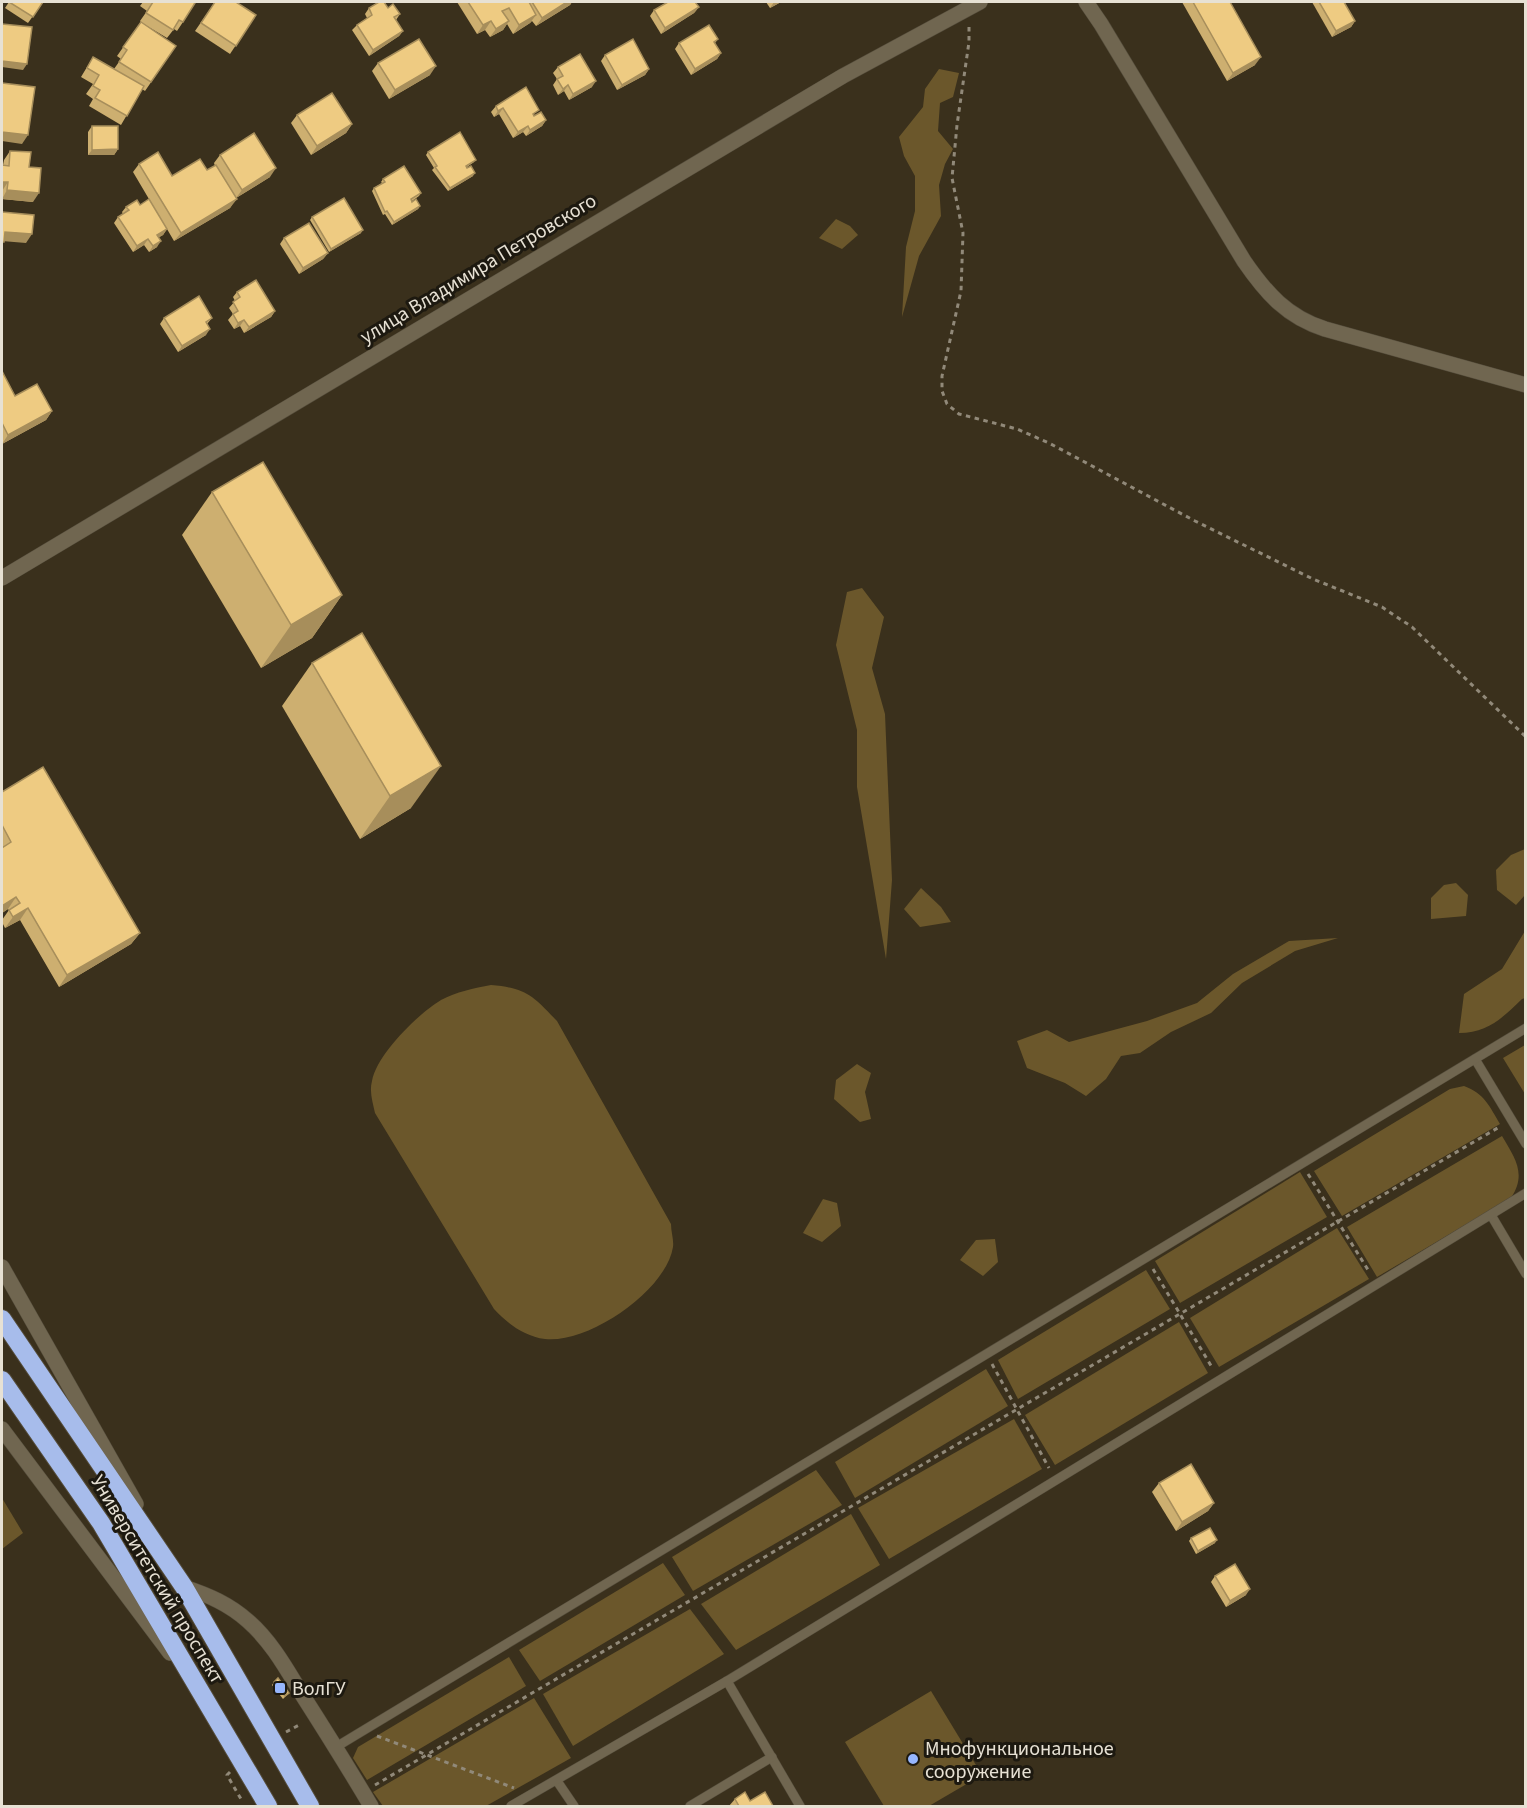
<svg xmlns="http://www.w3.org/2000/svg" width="1527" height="1808" font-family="'Source Sans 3',sans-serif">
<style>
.green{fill:#6b572b}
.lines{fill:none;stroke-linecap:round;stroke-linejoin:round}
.lane-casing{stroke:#544c3b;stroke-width:10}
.street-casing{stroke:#544c3b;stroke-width:16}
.secondary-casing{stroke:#544c3b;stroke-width:16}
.highway-casing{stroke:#544c3b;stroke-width:20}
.path{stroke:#918979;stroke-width:3;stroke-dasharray:4.5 4.5;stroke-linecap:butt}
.lane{stroke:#706650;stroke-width:9}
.street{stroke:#706650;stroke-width:15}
.secondary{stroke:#706650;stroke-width:15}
.highway{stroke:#a7bceb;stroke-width:18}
.wall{fill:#cdaf70}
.shaded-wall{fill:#a78e5b}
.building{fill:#eecb82;stroke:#a78e5b;stroke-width:1.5}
.poi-dot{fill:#97b6fd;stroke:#1d1910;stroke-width:2}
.labels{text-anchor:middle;stroke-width:6;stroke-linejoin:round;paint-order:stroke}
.street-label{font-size:20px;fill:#e7e1d4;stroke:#1d1910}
.poi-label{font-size:20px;fill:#e7e1d4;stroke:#1d1910;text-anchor:start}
</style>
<rect width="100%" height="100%" fill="#3a301c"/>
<g class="green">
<path d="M939 69 959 73 953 97 940 103 938 131 953 149 945 164 939 185 941 216 919 256 902 317 906 247 915 211V176L904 156 899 137 923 107 925 89Z"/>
<path d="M836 219 850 226 858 235 842 249 819 238Z"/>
<path d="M862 588 884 617 872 668 885 714 892 880 886 959 857 787V730L836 645 847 592Z"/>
<path d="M1525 849V895L1516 905 1497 890 1496 870 1511 855Z"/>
<path d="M1456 883 1468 895 1466 916 1431 919V898L1444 885Z"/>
<path d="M921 888 941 907 951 922 920 927 904 909Z"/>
<path d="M1525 931V998L1522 999C1502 1018 1488 1033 1459 1033L1464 994 1502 969Z"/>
<path d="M1338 938 1295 951 1242 983 1211 1013 1171 1032 1140 1053 1121 1056 1106 1079 1086 1096 1065 1083 1027 1068 1017 1041 1047 1030 1069 1042 1147 1021 1197 1003 1233 974 1289 941Z"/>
<path d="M491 985C527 988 533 996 557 1021L671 1224C671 1232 674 1240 673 1247 666 1291 588 1344 545 1339 524 1336 508 1324 494 1309L375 1113C373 1103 369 1092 372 1081 377 1054 418 1014 441 1000 456 992 474 988 491 985Z"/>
<path d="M1525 1045 1526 1094H1525L1503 1058Z"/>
<path d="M857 1064 871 1073 865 1092 871 1119 860 1122 834 1099 836 1080Z"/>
<path d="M1464 1086C1484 1093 1490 1107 1500 1124L1342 1216 1314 1171 1450 1089Z"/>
<path d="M1502 1136C1515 1158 1527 1174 1511 1198L1377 1277 1347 1227Z"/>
<path d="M1300 1172 1327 1217 1180 1303 1155 1261Z"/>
<path d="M823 1199 837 1203 841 1226 822 1242 803 1233Z"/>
<path d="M1337 1228 1369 1279 1219 1367 1190 1318Z"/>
<path d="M995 1239 998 1262 983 1276 960 1260 976 1240Z"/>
<path d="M1146 1270 1170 1309 1018 1399 998 1360Z"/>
<path d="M1179 1322 1208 1373 1055 1465 1025 1415Z"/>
<path d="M986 1369 1008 1406 855 1498 835 1462Z"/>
<path d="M1014 1419 1042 1469 889 1559 858 1508Z"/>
<path d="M816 1470 842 1505 693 1591 672 1557Z"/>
<path d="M2 1498 23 1533 2 1549Z"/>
<path d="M851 1514 880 1565 736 1650 701 1604Z"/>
<path d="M663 1563 685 1595 540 1681 519 1650Z"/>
<path d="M690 1609 724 1654 573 1746 543 1694Z"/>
<path d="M509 1657 526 1686 367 1780 353 1758 358 1747Z"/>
<path d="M931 1691 982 1775 929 1806H884L845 1742Z"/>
<path d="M534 1698 571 1758 486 1806H383L373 1792Z"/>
</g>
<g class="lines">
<g class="lane-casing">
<g id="lane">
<path d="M1475 1059 1526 1144"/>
<path d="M1491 1215 1526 1274"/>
<path d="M727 1681 800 1806"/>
<path d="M336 1747 1526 1028"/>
<path d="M557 1781 574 1806"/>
<path d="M511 1806 727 1681 1526 1193"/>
<path d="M690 1806 772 1757"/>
</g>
</g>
<g class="street-casing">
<path id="street" d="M184 1587C208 1595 229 1604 248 1621 272 1642 287 1670 303 1696 326 1732 349 1769 371 1806"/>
</g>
<g class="secondary-casing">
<g id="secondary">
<path d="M1086 2 1101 24 1244 261C1266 293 1287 317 1325 329L1526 385"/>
<path d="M2 578 843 76 980 2"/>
<path d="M2 1267 136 1504"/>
<path d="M2 1429 170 1653"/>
</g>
</g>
<g class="highway-casing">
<g id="highway">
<path d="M2 1319 184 1587 310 1806"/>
<path d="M2 1380 101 1523 268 1806"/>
</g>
</g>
<g class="path">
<path d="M969 27V42L957 125 952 178 963 233 961 291 942 376V391L947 404 959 414 1017 429 1049 443 1195 521 1313 579 1382 607 1412 627 1526 737"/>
<path d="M1308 1174 1370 1273"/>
<path d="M1153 1269 1213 1369"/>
<path d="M992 1364 1049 1468"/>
<path d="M286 1732 301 1724"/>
<path d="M377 1736 514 1788"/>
<path d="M230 1772 227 1775 241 1799"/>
<path d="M375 1785 1501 1126"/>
</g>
<use href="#lane" class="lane"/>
<use href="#street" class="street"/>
<use href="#secondary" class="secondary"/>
<use href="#highway" class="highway"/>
</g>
<g class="wall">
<path d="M9 2H43L28 23 5 8Z"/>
<path d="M143 2H193L183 22 177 31 174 29 167 38 147 26 176 46 145 91 142 89 121 125 89 106 93 99 86 94 93 84 81 77 93 57 114 69 121 59 117 56 141 22 140 21 147 11 140 6Z"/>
<path d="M215 2 256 15 230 54 195 31Z"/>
<path d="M457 2H572L570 5 536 26 532 21 530 23 513 34 507 24 503 30 490 37 485 30 477 34Z"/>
<path d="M766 2H781L770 8Z"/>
<path d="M1182 2H1230L1255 65 1227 81Z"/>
<path d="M1312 2H1344L1355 21 1351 27 1332 37Z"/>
<path d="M699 7 694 13 661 34 650 16 654 10Z"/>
<path d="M369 8H388L400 14 396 20 403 31 399 36 369 56 352 30 357 25 367 18 365 14Z"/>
<path d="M718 39 715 43 721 53 717 59 691 75 675 49 679 43Z"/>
<path d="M605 55 649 69 645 75 617 90 601 61Z"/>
<path d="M378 63 430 75 389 99 372 71Z"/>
<path d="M558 67 592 87 569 100 564 91 558 95 553 85 557 79 553 73Z"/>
<path d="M496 106 536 115 546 120 542 126 526 136 523 132 513 138 499 114 494 117 491 112Z"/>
<path d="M297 115 352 124 346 133 311 155 291 123Z"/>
<path d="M92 126 118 149 114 155H88V132Z"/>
<path d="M10 151 29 167 33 202 2 199V165H3L4 160Z"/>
<path d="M428 152 474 162 467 167 473 176 448 191 432 170 434 168 426 155Z"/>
<path d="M220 155 270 177 236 198 230 208 174 241 167 229 163 235 159 237 157 247 149 252 144 245 133 252 114 223 118 217 123 214 122 212 126 207 140 205 159 216 133 172 139 164 172 176 207 170 215 166 214 163Z"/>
<path d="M383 179 421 193 419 196 412 201 420 206 418 209 392 225 385 214 383 215 372 191 374 188 382 183 381 182Z"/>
<path d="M312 217 361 233 329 252 310 220Z"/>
<path d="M284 238 328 253 323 259 299 274 280 244Z"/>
<path d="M237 292 275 311 271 317 244 333 240 326 234 329 228 320 233 314 229 308 235 301 233 297Z"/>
<path d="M164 318H212L207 324 206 335 178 352 160 324Z"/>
<path d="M2 371 15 396 52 411 46 420 2 444Z"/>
<path d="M212 492 342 595 312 638 261 668 182 535Z"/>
<path d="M312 663 411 808 360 839 282 706Z"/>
<path d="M2 792 140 933 131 944 59 987 20 920 5 928 2 922V920L9 910 8 909 2 913Z"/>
<path d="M1159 1483 1214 1503 1208 1511 1176 1531 1152 1492Z"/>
<path d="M1191 1538 1215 1543 1196 1554 1189 1541Z"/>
<path d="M1215 1576 1246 1595 1226 1607 1211 1582Z"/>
<path d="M274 1682 289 1693 283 1699 272 1685Z"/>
<path d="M735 1799 750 1801 773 1806H729Z"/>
</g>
<g class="shaded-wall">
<path d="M567 2H572L570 5 536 26 542 18Z"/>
<path d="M774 2H781L770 8Z"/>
<path d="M699 7 694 13 661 34 665 28Z"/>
<path d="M536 15 530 23 513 34 519 25Z"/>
<path d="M491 21 485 30 477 34 483 25Z"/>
<path d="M509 21 503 30 490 37 496 29Z"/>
<path d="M1355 21 1351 27 1332 37 1336 31Z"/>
<path d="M403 31 399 36 369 56 373 50Z"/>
<path d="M721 53 717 59 691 75 695 69Z"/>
<path d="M1261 57 1255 65 1227 81 1233 73Z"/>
<path d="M2 61 27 64 23 70 2 67Z"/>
<path d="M436 66 430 75 389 99 395 90Z"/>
<path d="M649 69 645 75 617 90 622 85Z"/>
<path d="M596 81 592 87 569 100 573 94Z"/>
<path d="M568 85 564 91 558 95 563 89Z"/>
<path d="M503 108 499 114 494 117 498 111Z"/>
<path d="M546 120 542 126 526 136 530 130Z"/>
<path d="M352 124 346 133 311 155 317 146Z"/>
<path d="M528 126 523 132 513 138 518 132Z"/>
<path d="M2 132 28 135 22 144 2 141Z"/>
<path d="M118 149 114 155H88L92 150Z"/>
<path d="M276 168 270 177 236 198 242 190Z"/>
<path d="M475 173 473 176 448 191 450 188Z"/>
<path d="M2 182H8L2 191Z"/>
<path d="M7 190 39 193 33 202 2 199Z"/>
<path d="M237 199 230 208 174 241 181 233Z"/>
<path d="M420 206 418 209 392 225 394 222Z"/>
<path d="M167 229 163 235 153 241 157 235Z"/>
<path d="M363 230 361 233 329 252 331 249Z"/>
<path d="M5 232 32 234 26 243 2 241Z"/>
<path d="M148 239 144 245 133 252 137 246Z"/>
<path d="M161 241 157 247 149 252 153 246Z"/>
<path d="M328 253 323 259 299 274 303 268Z"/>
<path d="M275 311 271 317 244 333 249 327Z"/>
<path d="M244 320 240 326 234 329 238 323Z"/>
<path d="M210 329 206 335 178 352 182 346Z"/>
<path d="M52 411 46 420 2 444 8 435Z"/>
<path d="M342 595 312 638 261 668 291 625Z"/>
<path d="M441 766 411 808 360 839 390 796Z"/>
<path d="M16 897 8 909 2 913V906Z"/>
<path d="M28 908 20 920 5 928 13 917Z"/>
<path d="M140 933 131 944 59 987 67 975Z"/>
<path d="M1214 1503 1208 1511 1176 1531 1182 1522Z"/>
<path d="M1217 1540 1215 1543 1196 1554 1198 1551Z"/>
<path d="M1250 1589 1246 1595 1226 1607 1230 1601Z"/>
</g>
<g class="building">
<path d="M9 2H43L33 17Z"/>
<path d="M152 2H193L195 3 183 22 179 20 173 30 146 13 153 2Z"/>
<path d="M215 2H236L256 15 236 46 201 23Z"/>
<path d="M379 2H384L388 8 393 4 400 14 394 17 403 31 373 50 357 25 372 15 369 8Z"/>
<path d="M468 2H529L536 15 519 25 509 8 502 11 509 21 496 29 491 21 483 25Z"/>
<path d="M532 2H567L542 18Z"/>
<path d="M668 2H695L699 7 665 28 654 10Z"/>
<path d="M1193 2H1230L1261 57 1233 73Z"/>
<path d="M1319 2H1344L1355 21 1336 31Z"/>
<path d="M141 22 176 46 151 82 119 62 127 50 123 47Z"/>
<path d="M2 24 32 27 27 64 2 61Z"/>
<path d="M709 25 718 39 714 42 721 53 695 69 679 43Z"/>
<path d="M419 39 436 66 395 90 378 63Z"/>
<path d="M633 39 649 69 622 85 605 55Z"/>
<path d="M580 54 596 81 573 94 568 85 563 89 557 79 563 76 558 67Z"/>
<path d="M93 57 144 86 127 116 95 98 100 90 93 86 99 75 87 68Z"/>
<path d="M2 83 35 87 28 135 2 132Z"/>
<path d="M526 87 539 110 533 114 534 116 541 112 546 120 530 130 528 126 518 132 503 108 498 111 496 106Z"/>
<path d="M332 93 352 124 317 146 297 115Z"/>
<path d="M92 126H118V149L92 150Z"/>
<path d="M460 132 476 160 466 166 467 168 471 166 475 173 450 188 435 167 437 166 428 152Z"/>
<path d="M254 133 276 168 242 190 220 155Z"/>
<path d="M10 151 31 152 29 167 41 168 39 193 7 190 8 182H2V165L9 166Z"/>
<path d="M158 152 172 176 200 159 207 170 216 165 237 199 181 233 139 164Z"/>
<path d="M404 166 421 193 411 199 412 202 416 199 420 206 394 222 387 211 385 212 374 188 385 182 383 179Z"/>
<path d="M344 198 363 230 331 249 312 217Z"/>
<path d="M149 199 167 229 157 235 161 241 153 246 148 239 137 246 118 217 129 210 126 207 137 200 140 205Z"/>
<path d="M2 212 34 215 32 234 5 232 4 242H2Z"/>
<path d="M309 223 328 253 303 268 284 238Z"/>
<path d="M256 280 275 311 249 327 244 320 238 323 233 314 238 311 233 302 240 297 237 292Z"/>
<path d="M199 296 212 318 206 322 210 329 182 346 164 318Z"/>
<path d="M2 371 15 396 37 384 52 411 8 435 2 423Z"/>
<path d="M263 462 342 595 291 625 212 492Z"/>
<path d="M362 633 441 766 390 796 312 663Z"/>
<path d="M43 767 140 933 67 975 28 908 13 917 9 910 20 903 16 897 2 906V848L11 842 2 825V792Z"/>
<path d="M1191 1464 1214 1503 1182 1522 1159 1483Z"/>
<path d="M1210 1528 1217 1540 1198 1551 1191 1538Z"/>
<path d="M1235 1564 1250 1589 1230 1601 1215 1576Z"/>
<path d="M278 1678 289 1693 285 1696 274 1682Z"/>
<path d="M745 1792 750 1801 765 1792 773 1806H739L735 1799Z"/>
</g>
<g class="poi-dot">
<rect x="274" y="1682" width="12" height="12" rx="3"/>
<circle cx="913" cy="1759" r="6"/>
</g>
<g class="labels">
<g class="street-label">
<text transform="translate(478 268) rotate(-31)" y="7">улица Владимира Петровского</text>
<text transform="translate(158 1579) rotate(59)" y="7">Университетский проспект</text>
</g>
<g class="poi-label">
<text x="292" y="1695">ВолГУ</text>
<text x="925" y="1755">Мнофункциональное<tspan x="925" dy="23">сооружение</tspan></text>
</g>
</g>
<rect width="1527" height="1808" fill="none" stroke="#e7e1d4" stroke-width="6"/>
</svg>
